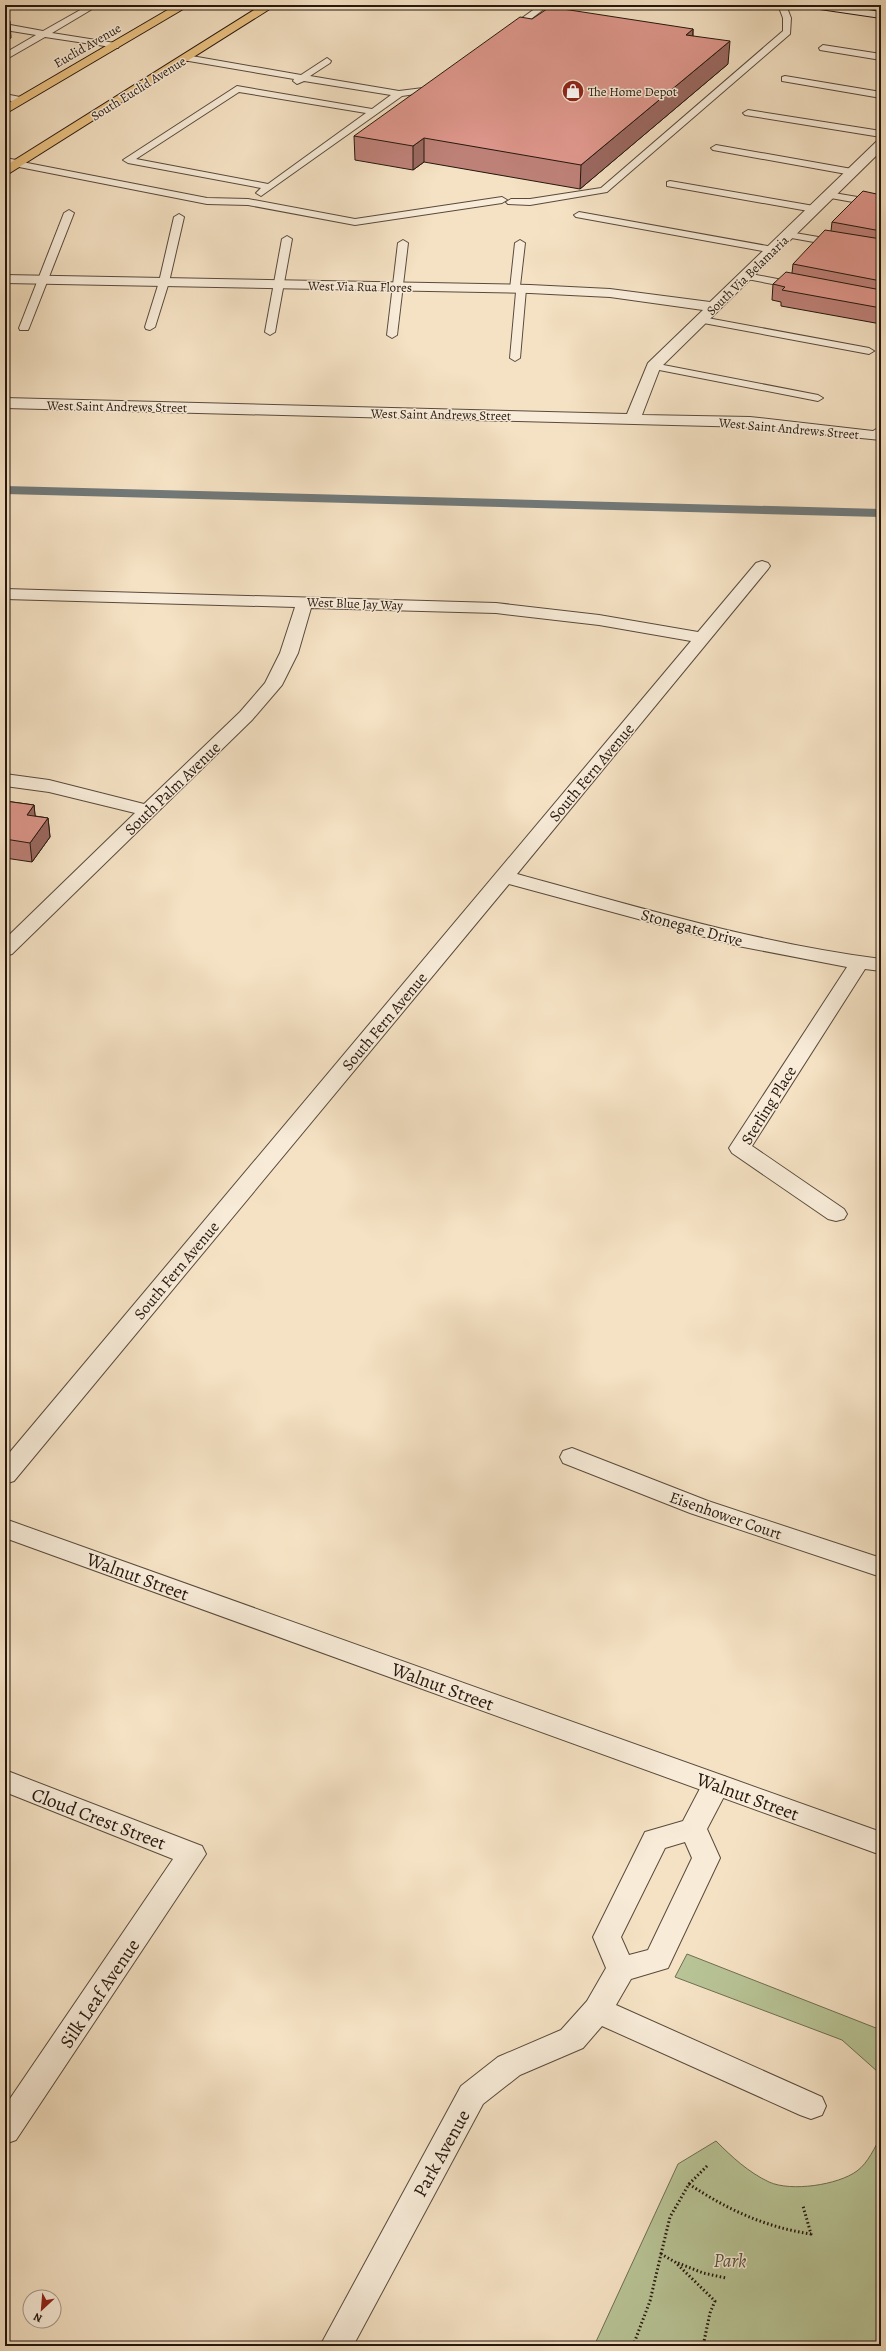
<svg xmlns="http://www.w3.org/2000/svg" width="886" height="2351" font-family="Alegreya,serif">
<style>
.green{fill:#b8c496;stroke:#6e6e52}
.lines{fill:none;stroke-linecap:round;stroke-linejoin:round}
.stream{stroke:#717979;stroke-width:8}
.service-casing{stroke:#594a3c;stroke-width:2}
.minor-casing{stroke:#594a3c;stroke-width:2}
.tertiary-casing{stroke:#594a3c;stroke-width:2}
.secondary-casing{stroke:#25170e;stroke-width:2}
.primary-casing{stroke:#25170e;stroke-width:2}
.path{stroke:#25170e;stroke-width:3;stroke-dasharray:1.5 2.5;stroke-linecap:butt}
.service{fill:#f8ecd9;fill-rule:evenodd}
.minor{fill:#f8ecd9;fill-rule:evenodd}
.tertiary{fill:#f8ecd9;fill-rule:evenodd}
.secondary{fill:#f8ecd9;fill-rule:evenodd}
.primary{fill:#eac182;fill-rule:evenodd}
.wall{fill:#be8178;stroke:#25170e}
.shaded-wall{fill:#9b6961;stroke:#25170e}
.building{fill:#dd968b;stroke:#25170e}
.labels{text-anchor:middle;stroke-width:3;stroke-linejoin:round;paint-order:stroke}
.far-street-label{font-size:13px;fill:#25170e;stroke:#f8ecd9}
.far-poi-label{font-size:13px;fill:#25170e;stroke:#f8ecd9;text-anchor:start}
.street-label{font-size:16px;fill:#25170e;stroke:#f8ecd9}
.near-street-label{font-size:19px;fill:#25170e;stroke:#f8ecd9}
.near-park-label{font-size:19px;font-style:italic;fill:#58543e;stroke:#f8ecd9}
</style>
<rect width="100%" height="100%" fill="#f5e2c4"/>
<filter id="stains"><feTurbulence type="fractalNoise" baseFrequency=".005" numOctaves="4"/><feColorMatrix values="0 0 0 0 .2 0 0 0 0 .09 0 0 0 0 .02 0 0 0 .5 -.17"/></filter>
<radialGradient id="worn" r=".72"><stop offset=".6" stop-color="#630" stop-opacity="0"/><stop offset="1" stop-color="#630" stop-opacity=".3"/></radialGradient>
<g class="green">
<path d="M687 1954 881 2030V2081L878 2072 842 2040 675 1977Z"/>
<path d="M881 2136V2346H594L678 2164 716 2141C732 2157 748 2172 769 2182 791 2192 838 2185 857 2171 868 2163 875 2147 881 2136Z"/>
</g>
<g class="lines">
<path class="stream" d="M5 490 881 513"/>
<g class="service-casing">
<g id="service">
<path d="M89 5H99L52 33 115 43 119 46 118 48 45 37 5 60V53L36 35 5 30V24L43 31Z"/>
<path d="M540 5H549L513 33H507V29Z"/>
<path d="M778 5H786L791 18 790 34 607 192 530 205 508 204 506 202 511 199H530L601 188 783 31V18Z"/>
<path d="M823 45 881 54V60L820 50 819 48Z"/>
<path d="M186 55 301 75 327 58 331 61 330 63 310 76 399 91 423 88 436 81 440 84 428 92 402 96 261 196 256 193 261 188 128 163 123 160 237 86 372 109 391 95 304 81 297 84 293 81 294 79 183 60V56ZM239 92 366 113 268 184 136 159Z"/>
<path d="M785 76 881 92V98L782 81V77Z"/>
<path d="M5 94 25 98 26 100 22 103 5 100Z"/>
<path d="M748 110 881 131V137L745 115 743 113Z"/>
<path d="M716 145 852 169 857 172 852 175 713 150 711 148Z"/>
<path d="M17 161 207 198 248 199 355 219 502 197 507 200 502 203 355 225 248 205 207 204 14 166 12 164Z"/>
<path d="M670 181 814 206 819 209 814 212 667 186V182Z"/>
<path d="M828 192 881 201V207L825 197V193Z"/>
<path d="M69 210 74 213 29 328 28 330H20L19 328 64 213Z"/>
<path d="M579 212 773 247 778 250 773 253 576 217 574 215Z"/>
<path d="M179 214 184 217 169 282 155 327 150 330 146 329 145 327 159 282 174 217Z"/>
<path d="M789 232 836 240 841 243 836 246 786 237 784 235Z"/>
<path d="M287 236 292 239 275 332 270 335 265 332 282 239Z"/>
<path d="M403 240 408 243 397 335 392 338 387 335 398 243Z"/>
<path d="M520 240 525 243 520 286 526 289 520 358 515 361 510 358 516 292 510 289 515 243Z"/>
<path d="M746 273 798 283 803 286 798 289 742 278 741 276Z"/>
<path d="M702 317 869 348 874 351 869 354 698 322V318Z"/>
<path d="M653 363 818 395 823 398 818 401 649 368 648 366Z"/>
</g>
</g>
<g class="minor-casing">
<g id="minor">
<path d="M881 140V151L660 368 642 415 750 417 873 431 881 426V440L750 427 5 408V398L627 414 648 363 703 310 610 297 530 293 5 283V275L530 285 610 289 710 302 877 141Z"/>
<path d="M5 158 22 161 23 164 17 168 5 166Z"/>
<path d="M762 561 768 563 770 566 768 569 517 874C638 907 757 943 881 959V971L865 969 752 1146 844 1209 847 1214 844 1219 836 1221 828 1219 732 1153 729 1148 847 967 738 946 509 884 14 1481 5 1484V1458L691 641 599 625 496 613 311 608 298 653 282 685 252 720 12 954 5 956V939L135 813 49 792 5 786V774L49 780 144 804 240 712 265 683 280 653 295 607 5 599V589L496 603 599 615 698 632 756 563Z"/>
<path d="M572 1448 708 1501 881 1558V1577L690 1513 563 1463 560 1457 563 1451Z"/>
<path d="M5 1770 202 1846 206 1854 16 2140 5 2144V2106L173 1859 5 1792Z"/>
<path d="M716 1774 726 1777 730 1785 707 1829 720 1858 668 1968 631 1979 616 2005 822 2097 826 2106 822 2115 811 2119 800 2115 602 2026 583 2048 520 2075 483 2104 353 2346H320L461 2086 498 2057 561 2030 587 2001 606 1968 593 1937 645 1832 683 1821 706 1777ZM685 1842 692 1858 648 1950 629 1955 621 1937 665 1848Z"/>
</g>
</g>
<g class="tertiary-casing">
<path id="tertiary" d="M5 1519 881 1832V1855L5 1538Z"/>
</g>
<g class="secondary-casing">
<path id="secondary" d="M807 5H836L881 12V18L813 8Z"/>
</g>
<g class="primary-casing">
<g id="primary">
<path d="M176 5H190L5 114V105Z"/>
<path d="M262 5H276L5 176V166Z"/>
</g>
</g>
<g class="path">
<path d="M689 2184 708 2165"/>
<path d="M661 2254 670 2217 689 2184C728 2210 765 2227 811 2234L803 2206"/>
<path d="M678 2263 703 2273 726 2278"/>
<path d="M633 2346 650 2301 661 2254 675 2262 715 2301 710 2313 703 2346"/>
</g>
<use href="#service" class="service"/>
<use href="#minor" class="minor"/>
<use href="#tertiary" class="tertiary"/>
<use href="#secondary" class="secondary"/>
<use href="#primary" class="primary"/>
</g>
<g class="wall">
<path d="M693 29V36L728 64 580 189 424 162 413 170 355 160 354 136Z"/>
<path d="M881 195V324L781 306V302L772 300 773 284 792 273 793 264 831 231 832 222Z"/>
<path d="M5 801 34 805 35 816 48 818 50 837 32 862 5 858Z"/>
</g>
<g class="shaded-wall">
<path d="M10 21 11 38 5 41V23Z"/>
<path d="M693 29 692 52 686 35Z"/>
<path d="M730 41 728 64 580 189 581 165Z"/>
<path d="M424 138V162L413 170V146Z"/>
<path d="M34 805 36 824 27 815Z"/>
<path d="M48 818 50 837 32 862 30 843Z"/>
</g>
<g class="building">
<path d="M550 7 693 29 686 35 730 41 581 165 424 138 413 146 354 136 520 17 532 19Z"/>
<path d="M5 20 10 21 5 23Z"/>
<path d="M863 191 881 195V231L832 222Z"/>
<path d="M825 230 881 239V281L793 264Z"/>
<path d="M786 272 881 290V308L782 290 785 287 773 284Z"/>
<path d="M5 801 34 805 27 815 48 818 30 843 5 839Z"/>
</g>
<defs>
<g id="shop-disc" transform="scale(1.15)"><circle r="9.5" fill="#8f2418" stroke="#f8ecd9"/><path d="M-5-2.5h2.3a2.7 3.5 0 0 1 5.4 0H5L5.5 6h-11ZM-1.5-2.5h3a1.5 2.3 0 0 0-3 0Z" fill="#fff"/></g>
</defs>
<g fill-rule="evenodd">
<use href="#shop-disc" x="573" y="91"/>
</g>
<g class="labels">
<g class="far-street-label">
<text transform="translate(87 45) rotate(-30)" y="5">Euclid Avenue</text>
<text transform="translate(138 88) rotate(-32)" y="5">South Euclid Avenue</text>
<text transform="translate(747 275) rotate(-44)" y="5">South Via Belamaria</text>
<text transform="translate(360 286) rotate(1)" y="5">West Via Rua Flores</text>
<text transform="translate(117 406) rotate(1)" y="5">West Saint Andrews Street</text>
<text transform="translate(441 414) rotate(1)" y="5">West Saint Andrews Street</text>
<text transform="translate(789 428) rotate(5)" y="5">West Saint Andrews Street</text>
<text transform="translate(355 603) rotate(2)" y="5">West Blue Jay Way</text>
</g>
<g class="far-poi-label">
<text x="588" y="96">The Home Depot</text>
</g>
<g class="street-label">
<text transform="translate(591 772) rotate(-50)" y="6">South Fern Avenue</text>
<text transform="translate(172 788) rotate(-44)" y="6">South Palm Avenue</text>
<text transform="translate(692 927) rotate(15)" y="6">Stonegate Drive</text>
<text transform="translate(384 1021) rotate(-50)" y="6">South Fern Avenue</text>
<text transform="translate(768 1105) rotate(-58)" y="6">Sterling Place</text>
<text transform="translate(176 1270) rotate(-50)" y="6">South Fern Avenue</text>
<text transform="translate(726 1515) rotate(19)" y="6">Eisenhower Court</text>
</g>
<g class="near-street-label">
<text transform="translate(138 1576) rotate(20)" y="7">Walnut Street</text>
<text transform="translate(443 1686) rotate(20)" y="7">Walnut Street</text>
<text transform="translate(748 1796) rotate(20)" y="7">Walnut Street</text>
<text transform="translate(99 1818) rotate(21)" y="7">Cloud Crest Street</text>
<text transform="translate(99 1993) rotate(-56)" y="7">Silk Leaf Avenue</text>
<text transform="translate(441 2153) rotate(-61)" y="7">Park Avenue</text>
</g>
<g class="near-park-label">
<text x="730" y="2267">Park</text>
</g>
</g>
<rect width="886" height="2351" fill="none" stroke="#f5e2c4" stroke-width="20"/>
<rect x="6" y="6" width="874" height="2339" fill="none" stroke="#25170e" stroke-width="2"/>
<rect x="10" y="10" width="866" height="2331" fill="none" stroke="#25170e"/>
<g transform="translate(42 2309) rotate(206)"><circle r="19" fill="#f8ecd9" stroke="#a49788"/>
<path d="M0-3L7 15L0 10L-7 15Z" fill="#8f2418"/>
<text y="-6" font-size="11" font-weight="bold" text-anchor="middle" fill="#25170e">N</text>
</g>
<rect width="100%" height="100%" filter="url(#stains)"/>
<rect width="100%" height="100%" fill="url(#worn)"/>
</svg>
